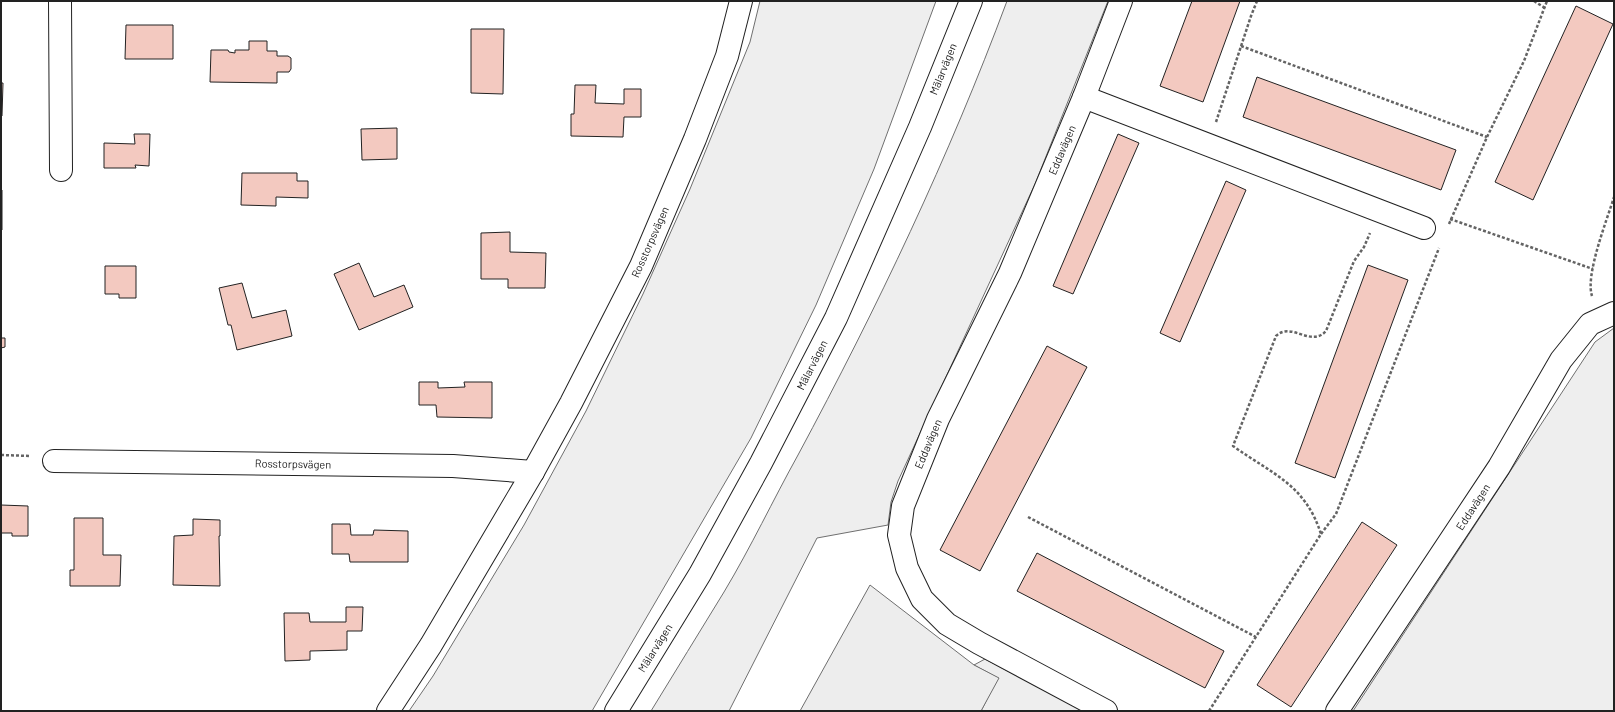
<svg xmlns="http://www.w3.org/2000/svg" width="1615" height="712" font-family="Barlow,sans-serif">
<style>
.green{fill:#eee;stroke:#6f6f6f}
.parking{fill:#ededed;stroke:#6f6f6f}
.building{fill:#f3c9c0;stroke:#222}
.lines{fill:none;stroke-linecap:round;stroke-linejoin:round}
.minor-casing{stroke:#222;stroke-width:24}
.major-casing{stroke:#222;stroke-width:24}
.path{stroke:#646464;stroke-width:2.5;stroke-dasharray:3 2;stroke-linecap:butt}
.minor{stroke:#fff;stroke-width:22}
.major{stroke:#fff;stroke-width:22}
.labels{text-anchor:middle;stroke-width:3;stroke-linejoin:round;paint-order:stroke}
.street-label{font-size:11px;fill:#222;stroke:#fff}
</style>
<rect width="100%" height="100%" fill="#fff"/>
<g class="green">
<path d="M760 1H936L874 169 816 305 751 438 592 711H409L433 676 524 525 586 411 643 294 690 189 750 42Z"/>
<path d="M1007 1H1108L1035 184 898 481 891 502 888 525 817 538 729 711H651C675 671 700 632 724 592 751 547 773 500 798 455 877 308 949 157 1007 1Z"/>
<path d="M1614 328V711H1353L1595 342Z"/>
<path d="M985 659 1083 711H981L998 678 974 665Z"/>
</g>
<path class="parking" d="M870 585 974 665 999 678 981 711H800Z"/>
<g class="building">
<path d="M1192 1H1240L1203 102 1160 86Z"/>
<path d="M1576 6 1613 24 1533 200 1495 182Z"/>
<path d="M126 25H173V59H125Z"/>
<path d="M471 29H504L503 94 471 93Z"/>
<path d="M249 41H267V51H277V56H288L291 58V69L289 72H277V83L210 82 211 50H228L229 52 235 53V50H249Z"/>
<path d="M1257 77 1456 150 1441 190 1243 117Z"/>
<path d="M1 83H3L2 116H1Z"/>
<path d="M575 85H596L595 103 624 104V89H641V117H624L623 137 571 136V114H574Z"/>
<path d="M397 128V159L362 160 361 129Z"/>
<path d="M134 134H150L149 166 135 165 136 168H104V143L135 144Z"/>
<path d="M1118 134 1139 143 1073 294 1053 286Z"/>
<path d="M242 173H297V181H308V198L276 197V206L241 205Z"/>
<path d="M1226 181 1246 190 1180 342 1160 333Z"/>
<path d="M1 190H2V230L1 229Z"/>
<path d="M510 232V252L546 253 545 288H508V279H481V233Z"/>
<path d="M359 263 374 297 404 285 413 307 359 330 334 274Z"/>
<path d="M1368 265 1408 280 1335 478 1295 463Z"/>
<path d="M105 266H136V298H119V294H105Z"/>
<path d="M242 283 252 318 286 310 292 336 237 350 231 325H228L219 288Z"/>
<path d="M1 338H5V347L1 348Z"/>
<path d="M1047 346 1087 367 980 571 940 550Z"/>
<path d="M419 382H438V388L465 387 464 382H492V418L437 417 436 405H419Z"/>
<path d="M1 505 28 506V536H12V533H1Z"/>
<path d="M74 518H103V555H121L120 586H70V570H74Z"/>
<path d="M193 519 220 520V536H219L220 586 173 585 174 536 193 535Z"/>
<path d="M1362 522 1397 545 1291 707 1257 685Z"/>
<path d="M332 524H350L351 535H373L374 530 408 531V562H350L349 554H332Z"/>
<path d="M1037 553 1224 651 1205 688 1017 591Z"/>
<path d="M346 607H363L362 631H347V650L310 651V660L285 661 284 613H309L310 622H346Z"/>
</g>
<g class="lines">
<g class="minor-casing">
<g id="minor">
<path d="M60 1 61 170"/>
<path d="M1084 97 1424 228"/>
<path d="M54 461 453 466 533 472"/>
<path d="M388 711 431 645 533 472 571 403 641 266 695 139 727 56 741 1"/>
<path d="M1106 711 979 643 947 624 922 599 907 568 899 535 903 506 938 419 1010 273 1084 97 1121 1"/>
<path d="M1337 711 1499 467 1561 360 1590 324 1614 313"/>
</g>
</g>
<g class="major-casing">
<path id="major" d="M616 711 700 574 761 463 836 318 920 127 971 1"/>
</g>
<g class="path">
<path d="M1534 1 1545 8"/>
<path d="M1241 46 1487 137"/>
<path d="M1216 122 1251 16 1257 1"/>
<path d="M1450 219 1593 269"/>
<path d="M1449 224 1487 137 1524 61 1547 1"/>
<path d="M1592 296C1585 275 1607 220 1614 197"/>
<path d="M1 455 30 456"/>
<path d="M1028 517 1256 637"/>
<path d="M1321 534 1336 514 1439 248"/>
<path d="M1209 711 1321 534C1305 484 1272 474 1233 446L1276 336C1291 321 1311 348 1326 331L1354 261 1364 247 1370 233"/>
</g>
<use href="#minor" class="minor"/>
<use href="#major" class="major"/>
</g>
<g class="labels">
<g class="street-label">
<text transform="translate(943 69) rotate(-68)" y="4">Mälarvägen</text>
<text transform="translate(1062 150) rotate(-67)" y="4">Eddavägen</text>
<text transform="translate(650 242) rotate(-66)" y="4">Rosstorpsvägen</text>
<text transform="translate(812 365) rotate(-63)" y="4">Mälarvägen</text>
<text transform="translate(928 444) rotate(-67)" y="4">Eddavägen</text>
<text transform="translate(293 464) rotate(1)" y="4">Rosstorpsvägen</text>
<text transform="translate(1473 507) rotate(-57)" y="4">Eddavägen</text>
<text transform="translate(655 648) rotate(-58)" y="4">Mälarvägen</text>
</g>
</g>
<rect width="1615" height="712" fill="none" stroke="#222222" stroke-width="4"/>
</svg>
